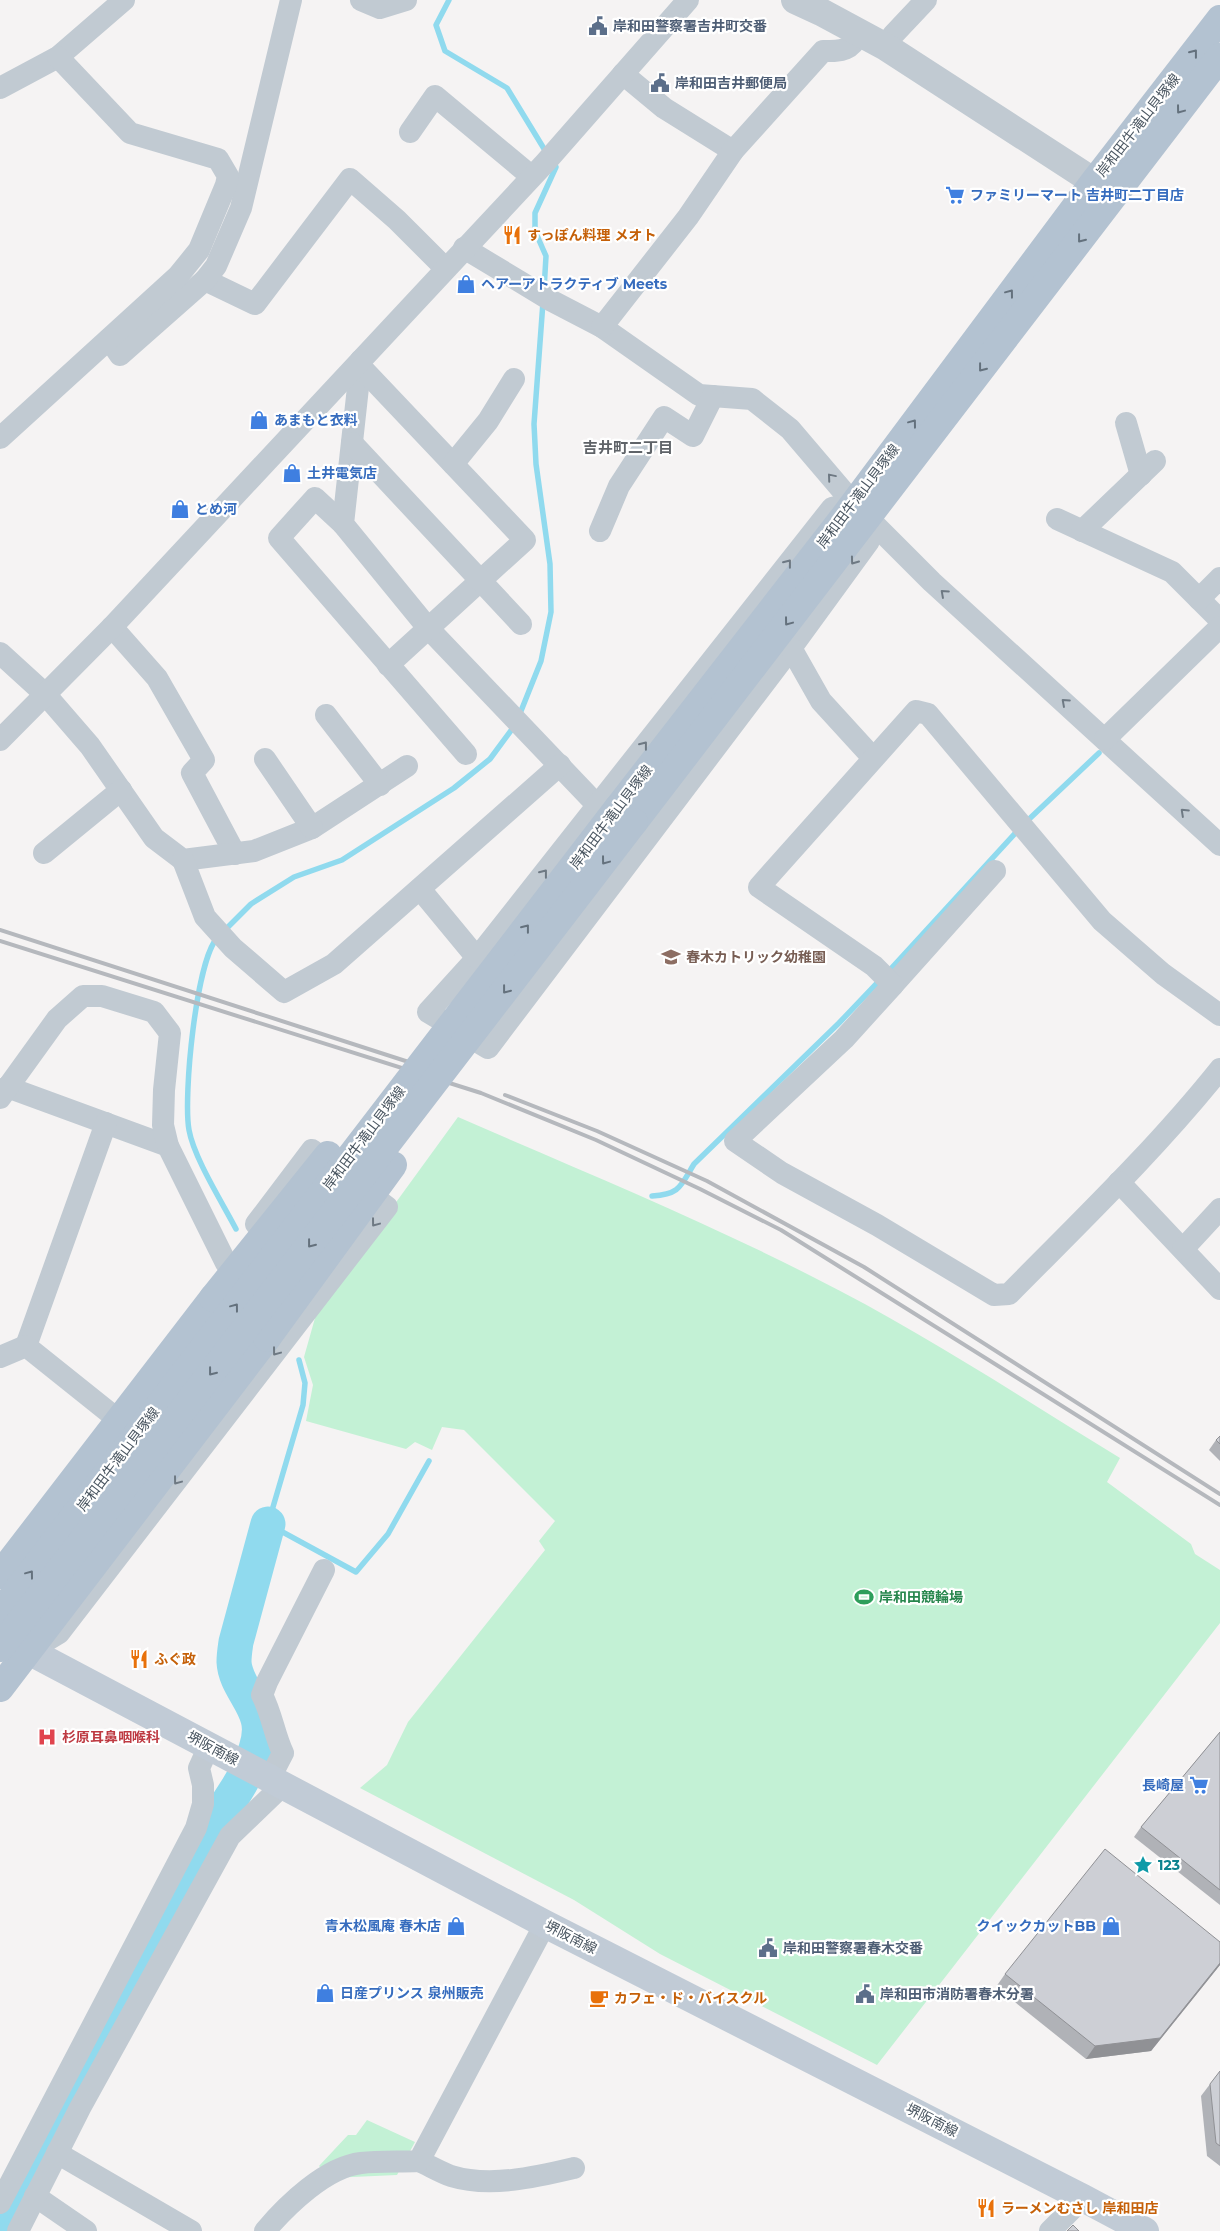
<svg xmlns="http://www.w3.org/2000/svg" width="1220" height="2231" font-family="Montserrat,'Noto Sans JP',sans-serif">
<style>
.green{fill:#c3f1d5}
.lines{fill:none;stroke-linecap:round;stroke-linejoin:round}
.stream{stroke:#90daee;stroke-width:5.5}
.river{stroke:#90daee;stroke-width:35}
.minor{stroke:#c1cad2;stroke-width:22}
.tertiary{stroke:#c1cad2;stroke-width:28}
.secondary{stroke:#c1cbd6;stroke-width:28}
.primary{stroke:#b3c2d1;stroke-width:28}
.rail{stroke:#b5b8bd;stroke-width:4}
.primary-bridge{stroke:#b3c2d1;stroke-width:28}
.wall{fill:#b0b2b7}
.shaded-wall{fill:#909195}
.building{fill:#cdcfd5;stroke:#909195}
.oneway{stroke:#64717d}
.oneway2{stroke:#6e7983}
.labels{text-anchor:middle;stroke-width:4.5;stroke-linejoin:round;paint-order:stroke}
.service-label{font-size:14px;font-weight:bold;fill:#4e5e75;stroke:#fff;text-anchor:start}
.street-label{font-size:14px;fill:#4a5661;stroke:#fff}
.shop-label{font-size:14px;font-weight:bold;fill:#366cbe;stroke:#fff;text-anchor:start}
.food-label{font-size:14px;font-weight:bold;fill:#c56008;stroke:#fff;text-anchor:start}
.education-label{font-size:14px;font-weight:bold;fill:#785e54;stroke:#fff;text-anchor:start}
.leisure-label{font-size:14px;font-weight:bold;fill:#27864d;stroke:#fff;text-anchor:start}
.health-label{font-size:14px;font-weight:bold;fill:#be3a42;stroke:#fff;text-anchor:start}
.culture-label{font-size:14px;font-weight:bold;fill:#0d838f;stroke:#fff;text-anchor:start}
.neighbourhood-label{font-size:15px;font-weight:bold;fill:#5f6368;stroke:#fff}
</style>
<rect width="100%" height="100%" fill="#f5f3f3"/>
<g class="green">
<path d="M458 1117C577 1169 698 1218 813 1277 919 1330 1019 1396 1120 1458L1107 1482 1191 1544 1195 1554 1220 1570V1623L877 2065 660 1954 574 1900 360 1788 387 1765 408 1722 545 1550 539 1541 555 1521 464 1430 442 1427 432 1450 415 1442 406 1449 306 1421 313 1385 304 1357 317 1311Z"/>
<path d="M367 2120 415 2142 397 2175 330 2178 319 2166 348 2135H356Z"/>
</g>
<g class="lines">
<g class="stream">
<path d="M449 0 436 25 445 51 507 88 546 152"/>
<path d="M544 290 546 256 535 231V213L556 167 553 162"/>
<path d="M519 716 541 661 551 612 550 564 536 464 534 424 543 302"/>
<path d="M1026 822 1099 753"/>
<path d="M225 930 251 904 294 877 342 860 454 788 490 759 515 725"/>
<path d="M218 937C196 959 183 1097 189 1130 194 1158 222 1202 236 1229"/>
<path d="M887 973 1019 829"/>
<path d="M652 1196C680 1194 680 1187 694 1164L839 1023 881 979"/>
<path d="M299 1360 305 1383 303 1405 268 1524 356 1572 388 1534 429 1461"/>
</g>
<path class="river" d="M0 2229 218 1816C235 1795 266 1747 258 1719 253 1699 235 1683 234 1662 234 1655 235 1649 236 1642L268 1524"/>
<g class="minor">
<path d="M361 0 380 8 406 0"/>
<path d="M886 47 893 35 926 0"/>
<path d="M623 74 664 108 733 151"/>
<path d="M0 88 58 57 124 0"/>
<path d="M410 132 435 96 531 176"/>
<path d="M464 248 552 301 602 327 699 395 752 399 790 429 853 503 932 582 1220 845"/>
<path d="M205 280 255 304 350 179 397 220 445 268"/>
<path d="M602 327 688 217 733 151 823 51C843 51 851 51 860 32"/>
<path d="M109 339 120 355 205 280 216 266 241 208 291 0"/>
<path d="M361 360 343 524 428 628 597 805"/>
<path d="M360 366 525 540 388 665"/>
<path d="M1126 423 1141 475"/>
<path d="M0 438 178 276 199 250 226 185 228 176 218 159 130 133 58 57"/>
<path d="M352 443 521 624"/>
<path d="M453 464 488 421 514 379"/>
<path d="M853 503 832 508 477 958 428 1012 488 1048 791 648 869 541V517"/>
<path d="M1057 519 1172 572 1220 620"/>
<path d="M343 524 315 498 279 538 466 754"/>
<path d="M600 531 619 486 664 417 693 436 713 396"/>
<path d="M1082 531 1155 461"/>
<path d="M1199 599 1220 578"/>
<path d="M112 627 157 678 204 760 192 773 235 854"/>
<path d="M791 648 821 701 873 758"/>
<path d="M0 653 45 694 90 746 154 838 183 860 254 851 312 828 407 766"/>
<path d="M326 715 380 785"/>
<path d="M1105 739 1220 627"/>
<path d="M0 740 112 627 545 163 688 0"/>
<path d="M265 759 312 828"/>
<path d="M44 853 121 790"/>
<path d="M183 860 205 917 233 948 284 992 334 964 560 765"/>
<path d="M420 889 477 958"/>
<path d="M893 985 995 871"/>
<path d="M1220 1015 1163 974 1102 921 928 714 916 711 759 887 874 966 893 985 844 1039 735 1141 782 1173 877 1225 994 1295 1009 1294C1082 1220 1156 1149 1220 1069"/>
<path d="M7 1087 168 1146"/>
<path d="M0 1098 57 1019 83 996H102L154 1012 170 1033 164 1090 163 1125 168 1146 226 1263"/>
<path d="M1119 1182 1220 1289"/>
<path d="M1183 1249 1220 1209"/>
<path d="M26 1346 106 1123"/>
<path d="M0 1357 26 1346 111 1414"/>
<path d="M39 1645 59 1633 387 1207 312 1150 256 1224"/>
<path d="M270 1778 283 1753C274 1734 272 1714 262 1695L267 1682 324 1570"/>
<path d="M57 2153 191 2231"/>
<path d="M419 2161C430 2166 440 2172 451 2176 490 2188 536 2177 574 2168"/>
<path d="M35 2196 86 2231"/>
<path d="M0 2203 196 1828 203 1804V1785L199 1768 209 1746"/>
<path d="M18 2231 80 2108 230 1836 283 1785"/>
<path d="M265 2231C287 2205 326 2167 361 2163 380 2161 400 2162 419 2161L545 1924"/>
<path d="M1050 2231 1083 2198"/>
</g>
<path class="tertiary" d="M795 0 821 12 886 47 1113 194"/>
<path class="secondary" d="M8 1640 545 1924 1083 2198 1145 2231"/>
<g class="primary">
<path d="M617 809 843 518 1094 182 1220 19"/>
<path d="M634 822 1220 57"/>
<path d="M0 1575 213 1298"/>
<path d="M0 1688 267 1338"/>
</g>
<g class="rail">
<path d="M0 930 418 1065"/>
<path d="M0 941 481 1093 596 1140 700 1189 781 1230 1220 1505"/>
<path d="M505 1095 597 1131 707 1181 864 1267 1220 1494"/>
</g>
<g class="primary-bridge">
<path d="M213 1298 328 1155"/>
<path d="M267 1338 393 1165"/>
<path d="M0 1613 617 809"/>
<path d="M0 1648 634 822"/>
</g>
</g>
<g class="wall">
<path d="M1220 1436V1461L1209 1450 1216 1440Z"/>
<path d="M1220 1732V1905L1134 1837 1141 1827Z"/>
<path d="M1220 1942V1965L1151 2051 1086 2059 996 1987 1005 1974Z"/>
<path d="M1220 2071V2166L1207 2156 1201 2096Z"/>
</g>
<path class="shaded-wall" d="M1220 1963V1965L1151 2051 1086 2059 1095 2046Z"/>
<g class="building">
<path d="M1220 1436V1444L1216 1440Z"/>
<path d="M1220 1732V1890L1141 1827Z"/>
<path d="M1105 1849 1220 1942V1963L1160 2038 1095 2046 1005 1974Z"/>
<path d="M1220 2071V2146L1216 2143 1210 2084Z"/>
<path d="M1073 2225 1079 2231H1067Z"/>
</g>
<defs><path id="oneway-chevron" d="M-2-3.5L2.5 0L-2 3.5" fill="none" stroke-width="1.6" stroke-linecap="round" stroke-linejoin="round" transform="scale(1.25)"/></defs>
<g class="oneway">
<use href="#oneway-chevron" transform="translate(1194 53) rotate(-52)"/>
<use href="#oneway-chevron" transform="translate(1180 110) rotate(127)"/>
<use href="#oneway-chevron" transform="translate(1081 239) rotate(128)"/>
<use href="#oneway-chevron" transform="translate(1010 293) rotate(-53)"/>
<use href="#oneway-chevron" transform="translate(982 368) rotate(128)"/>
<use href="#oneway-chevron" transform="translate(913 423) rotate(-53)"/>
<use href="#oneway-chevron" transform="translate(788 622) rotate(127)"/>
<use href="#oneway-chevron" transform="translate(605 861) rotate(127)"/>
<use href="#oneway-chevron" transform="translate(526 928) rotate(-52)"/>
<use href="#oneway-chevron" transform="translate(506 990) rotate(128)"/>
<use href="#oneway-chevron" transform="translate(311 1244) rotate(128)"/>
<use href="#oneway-chevron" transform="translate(235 1307) rotate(-53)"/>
<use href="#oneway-chevron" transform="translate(212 1372) rotate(128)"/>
<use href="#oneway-chevron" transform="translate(30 1574) rotate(-53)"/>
</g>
<g class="oneway2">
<use href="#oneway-chevron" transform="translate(831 477) rotate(-130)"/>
<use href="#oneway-chevron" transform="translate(854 561) rotate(126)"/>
<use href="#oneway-chevron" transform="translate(788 563) rotate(-52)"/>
<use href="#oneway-chevron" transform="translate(944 593) rotate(-138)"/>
<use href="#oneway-chevron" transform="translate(1065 702) rotate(-138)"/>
<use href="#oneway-chevron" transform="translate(644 745) rotate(-52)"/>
<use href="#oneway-chevron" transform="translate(1184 812) rotate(-137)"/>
<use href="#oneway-chevron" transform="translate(544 873) rotate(-52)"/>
<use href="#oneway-chevron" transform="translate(375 1223) rotate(127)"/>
<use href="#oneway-chevron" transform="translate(276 1352) rotate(127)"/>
<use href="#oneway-chevron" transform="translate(177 1481) rotate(127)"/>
</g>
<defs>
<g id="civic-bare" transform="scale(1.5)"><path d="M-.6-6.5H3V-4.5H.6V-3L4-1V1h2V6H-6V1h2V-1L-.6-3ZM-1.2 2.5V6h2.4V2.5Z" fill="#5c6f8a" stroke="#fff" stroke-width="2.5" paint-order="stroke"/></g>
<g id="supermarket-bare" transform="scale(1.5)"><path d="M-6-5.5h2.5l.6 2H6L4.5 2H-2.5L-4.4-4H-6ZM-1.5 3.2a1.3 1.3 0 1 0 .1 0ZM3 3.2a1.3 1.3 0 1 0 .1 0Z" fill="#3f7fe0" stroke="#fff" stroke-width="2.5" paint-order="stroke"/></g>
<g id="restaurant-bare" transform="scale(1.5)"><path d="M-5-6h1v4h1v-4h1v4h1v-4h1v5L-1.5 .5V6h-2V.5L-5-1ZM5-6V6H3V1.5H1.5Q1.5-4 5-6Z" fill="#e8710a" stroke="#fff" stroke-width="2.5" paint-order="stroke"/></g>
<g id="shop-bare" transform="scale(1.5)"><path d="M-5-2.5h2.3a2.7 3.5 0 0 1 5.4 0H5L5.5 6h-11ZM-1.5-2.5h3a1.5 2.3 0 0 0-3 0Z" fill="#3f7fe0" stroke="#fff" stroke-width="2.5" paint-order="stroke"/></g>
<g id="school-bare" transform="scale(1.5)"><path d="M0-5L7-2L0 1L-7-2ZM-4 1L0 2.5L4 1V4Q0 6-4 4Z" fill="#8d6e63" stroke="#fff" stroke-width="2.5" paint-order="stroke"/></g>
<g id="stadium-bare" transform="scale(1.5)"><path d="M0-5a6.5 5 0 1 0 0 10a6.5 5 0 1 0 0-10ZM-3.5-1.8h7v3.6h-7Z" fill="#2e9e5b" stroke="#fff" stroke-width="2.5" paint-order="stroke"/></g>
<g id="hospital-bare" transform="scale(1.5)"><path d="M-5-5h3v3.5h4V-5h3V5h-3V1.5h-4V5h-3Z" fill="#e0444e" stroke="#fff" stroke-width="2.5" paint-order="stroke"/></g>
<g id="sight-bare" transform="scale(1.5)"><path d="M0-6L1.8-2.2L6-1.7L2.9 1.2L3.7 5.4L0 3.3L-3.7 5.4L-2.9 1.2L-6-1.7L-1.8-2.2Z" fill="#0f9aa8" stroke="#fff" stroke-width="2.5" paint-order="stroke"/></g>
<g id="cafe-bare" transform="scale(1.5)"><path d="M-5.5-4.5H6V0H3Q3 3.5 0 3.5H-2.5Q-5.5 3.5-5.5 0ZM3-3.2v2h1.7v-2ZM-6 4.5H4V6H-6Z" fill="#e8710a" stroke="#fff" stroke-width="2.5" paint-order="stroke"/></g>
</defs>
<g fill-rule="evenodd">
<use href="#civic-bare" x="598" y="26"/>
<use href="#civic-bare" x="660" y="83"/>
<use href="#supermarket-bare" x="955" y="195"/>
<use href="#restaurant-bare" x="512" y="235"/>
<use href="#shop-bare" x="466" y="284"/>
<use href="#shop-bare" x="259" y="420"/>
<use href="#shop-bare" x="292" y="473"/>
<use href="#shop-bare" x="180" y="509"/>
<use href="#school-bare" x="671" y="957"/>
<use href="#stadium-bare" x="864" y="1597"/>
<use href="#restaurant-bare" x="139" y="1659"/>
<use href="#hospital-bare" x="47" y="1737"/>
<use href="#supermarket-bare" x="1199" y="1785"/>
<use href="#sight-bare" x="1143" y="1865"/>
<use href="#shop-bare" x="456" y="1926"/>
<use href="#shop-bare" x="1111" y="1926"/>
<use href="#civic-bare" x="768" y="1948"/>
<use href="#shop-bare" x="325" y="1993"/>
<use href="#civic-bare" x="865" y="1994"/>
<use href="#cafe-bare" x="599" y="1998"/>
<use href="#restaurant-bare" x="986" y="2208"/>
</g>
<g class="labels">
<g class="service-label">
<text x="613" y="31">岸和田警察署吉井町交番</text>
<text x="675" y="88">岸和田吉井郵便局</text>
<text x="783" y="1953">岸和田警察署春木交番</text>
<text x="880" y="1999">岸和田市消防署春木分署</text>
</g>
<g class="street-label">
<text transform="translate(1138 125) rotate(-52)" y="5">岸和田牛滝山貝塚線</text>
<text transform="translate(858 496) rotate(-53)" y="5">岸和田牛滝山貝塚線</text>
<text transform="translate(611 817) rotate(-53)" y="5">岸和田牛滝山貝塚線</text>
<text transform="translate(364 1138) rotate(-53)" y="5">岸和田牛滝山貝塚線</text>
<text transform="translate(118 1459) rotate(-53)" y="5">岸和田牛滝山貝塚線</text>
<text transform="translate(213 1748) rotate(28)" y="5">堺阪南線</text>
<text transform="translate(571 1937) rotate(27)" y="5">堺阪南線</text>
<text transform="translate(932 2120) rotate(27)" y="5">堺阪南線</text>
</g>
<g class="shop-label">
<text x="970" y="200">ファミリーマート 吉井町二丁目店</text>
<text x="481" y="289">ヘアーアトラクティブ Meets</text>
<text x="274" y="425">あまもと衣料</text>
<text x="307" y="478">土井電気店</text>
<text x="195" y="514">とめ河</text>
<text x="1184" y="1790" text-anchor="end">長崎屋</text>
<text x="441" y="1931" text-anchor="end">青木松風庵 春木店</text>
<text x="1096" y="1931" text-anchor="end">クイックカットBB</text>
<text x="340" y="1998">日産プリンス 泉州販売</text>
</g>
<g class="food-label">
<text x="527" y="240">すっぽん料理 メオト</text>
<text x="154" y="1664">ふぐ政</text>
<text x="614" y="2003">カフェ・ド・バイスクル</text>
<text x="1001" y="2213">ラーメンむさし 岸和田店</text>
</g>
<g class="education-label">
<text x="686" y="962">春木カトリック幼稚園</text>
</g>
<g class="leisure-label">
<text x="879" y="1602">岸和田競輪場</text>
</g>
<g class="health-label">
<text x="62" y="1742">杉原耳鼻咽喉科</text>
</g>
<g class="culture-label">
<text x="1158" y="1870">123</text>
</g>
<g class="neighbourhood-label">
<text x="628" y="453">吉井町二丁目</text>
</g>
</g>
</svg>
